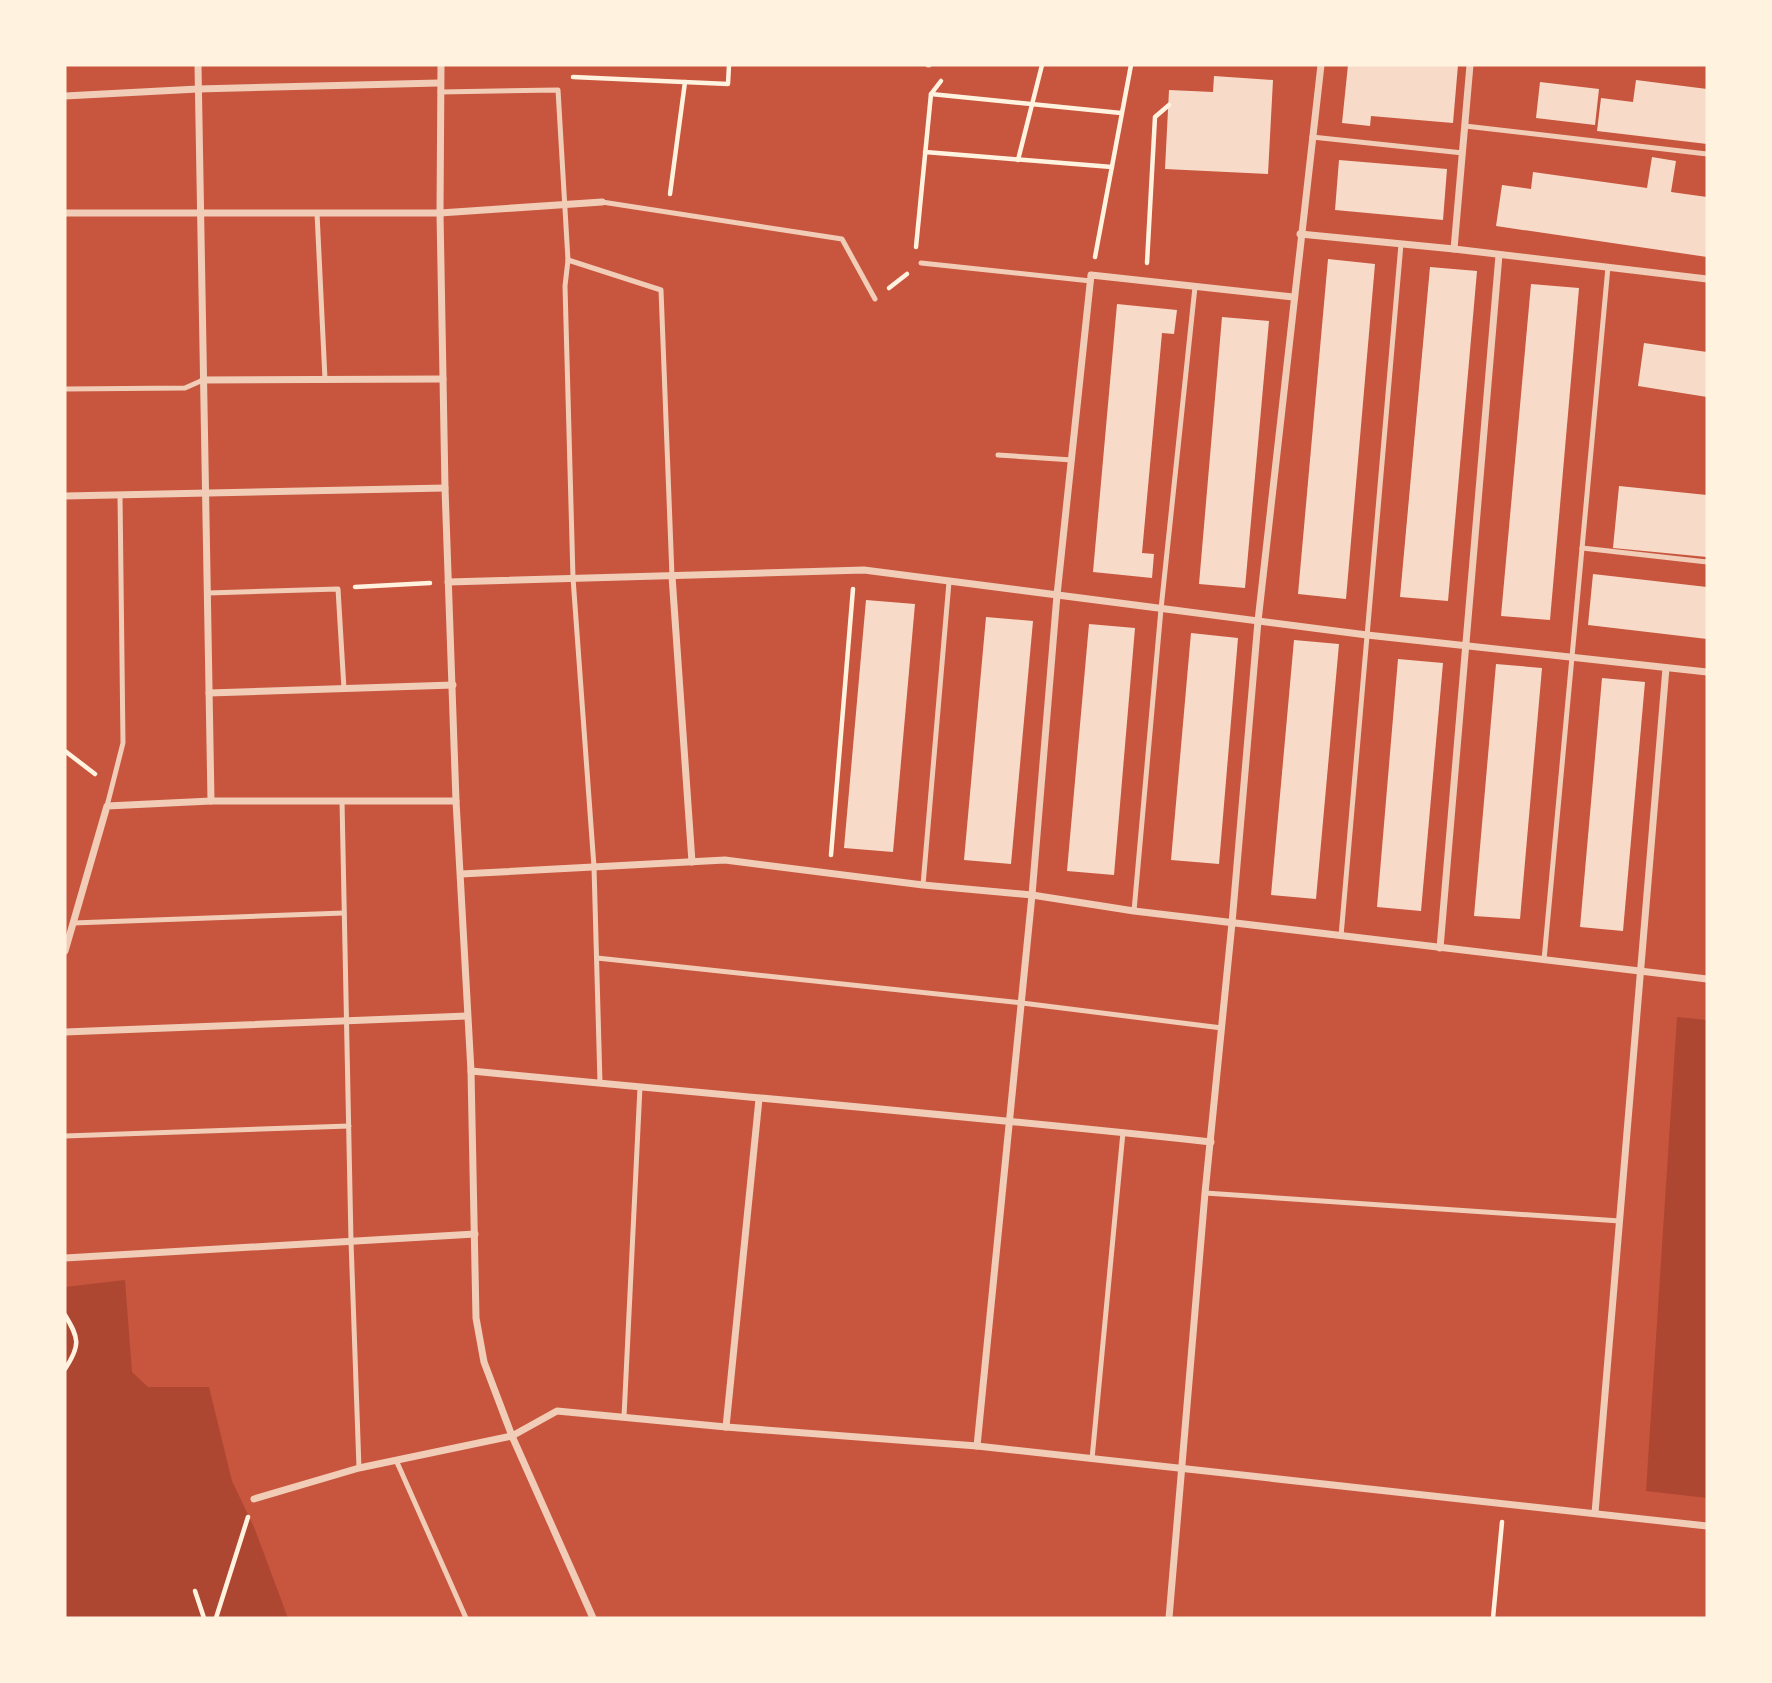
<svg xmlns="http://www.w3.org/2000/svg" width="1772" height="1683" font-family="Inter,sans-serif">
<style>
.green{fill:#ae4732}
.building{fill:#f7dbc8}
.lines{fill:none;stroke-linecap:round;stroke-linejoin:round}
.path{stroke:#fff3e0;stroke-width:4.5}
.service{stroke:#f1ccb7;stroke-width:5}
.minor{stroke:#f1ccb7;stroke-width:7}
</style>
<rect width="100%" height="100%" fill="#c8553d"/>
<g class="green">
<path d="M1677 1017 1707 1020V1498L1646 1491Z"/>
<path d="M125 1280 132 1372 148 1387H209L232 1481 254 1527 288 1618H65V1287Z"/>
</g>
<g class="building">
<path d="M1348 65H1458L1453 123 1371 116 1370 126 1342 123Z"/>
<path d="M1214 76 1273 80 1268 174 1165 169 1169 90 1213 92Z"/>
<path d="M1636 80 1707 89V144L1597 131 1601 98 1633 102Z"/>
<path d="M1540 82 1599 89 1595 125 1536 118Z"/>
<path d="M1652 157 1676 161 1671 192 1707 197V257L1496 226 1502 185 1531 189 1533 172 1647 188Z"/>
<path d="M1339 160 1447 169 1443 220 1335 210Z"/>
<path d="M1328 259 1375 264 1346 599 1298 594Z"/>
<path d="M1430 267 1477 271 1448 601 1400 597Z"/>
<path d="M1531 284 1579 288 1550 620 1501 616Z"/>
<path d="M1117 304 1177 310 1174 334 1162 333 1142 553 1154 554 1152 578 1093 572Z"/>
<path d="M1222 317 1269 321 1245 588 1199 584Z"/>
<path d="M1644 343 1707 352V397L1638 386Z"/>
<path d="M1619 486 1707 495V557L1613 548Z"/>
<path d="M1593 574 1707 587V639L1588 625Z"/>
<path d="M866 600 915 604 893 852 844 848Z"/>
<path d="M986 617 1033 621 1011 864 964 860Z"/>
<path d="M1089 624 1135 628 1114 875 1067 871Z"/>
<path d="M1191 633 1238 638 1219 864 1171 860Z"/>
<path d="M1294 640 1339 644 1316 899 1271 895Z"/>
<path d="M1398 659 1443 663 1421 911 1377 907Z"/>
<path d="M1496 664 1542 668 1520 919 1474 916Z"/>
<path d="M1602 678 1645 682 1623 931 1580 927Z"/>
</g>
<g class="lines">
<g class="path">
<path d="M573 77 728 84 729 65"/>
<path d="M931 94 1121 113"/>
<path d="M925 152 1112 167"/>
<path d="M1018 160 1042 65"/>
<path d="M670 194 685 82"/>
<path d="M916 247 931 94 941 81"/>
<path d="M1095 257 1131 65"/>
<path d="M1147 263 1155 117 1169 105"/>
<path d="M889 288 907 274"/>
<path d="M355 587 430 583"/>
<path d="M65 751 95 774"/>
<path d="M831 855 853 589"/>
<path d="M65 1315C79 1338 81 1345 65 1369"/>
<path d="M195 1591 204 1618"/>
<path d="M216 1618 248 1517"/>
<path d="M1493 1618 1502 1522"/>
</g>
<g class="service">
<path d="M928 65H929"/>
<path d="M440 92 558 90 568 260 565 286 573 578 594 867 600 1083"/>
<path d="M1465 126 1707 154"/>
<path d="M1312 137 1463 153"/>
<path d="M602 202 842 239 875 299"/>
<path d="M317 213 325 379"/>
<path d="M568 260 661 290 672 576"/>
<path d="M921 263 1091 281"/>
<path d="M65 389 185 388 203 380"/>
<path d="M998 455 1072 460"/>
<path d="M1582 548 1707 562"/>
<path d="M208 593 338 589 344 689"/>
<path d="M342 801 351 1241 359 1468"/>
<path d="M107 806 123 743 120 495"/>
<path d="M923 885 949 582"/>
<path d="M1134 911 1161 609 1195 287"/>
<path d="M73 923 344 913"/>
<path d="M1341 936 1401 244"/>
<path d="M597 958 1022 1003 1222 1028"/>
<path d="M1544 960 1608 267"/>
<path d="M65 1136 349 1126"/>
<path d="M1205 1193 1620 1221"/>
<path d="M624 1417 640 1087"/>
<path d="M1092 1459 1123 1132"/>
<path d="M396 1460 466 1618"/>
</g>
<g class="minor">
<path d="M198 65 211 801"/>
<path d="M441 65 440 213 445 488 456 801 471 1071 476 1318 484 1362 512 1436 593 1618"/>
<path d="M65 96 198 89 439 83"/>
<path d="M65 213H440L602 202"/>
<path d="M1300 234 1454 249 1707 279"/>
<path d="M1454 249 1470 65"/>
<path d="M203 380 443 379"/>
<path d="M65 496 445 488"/>
<path d="M672 576 692 862"/>
<path d="M448 582 864 570 1367 635 1707 672"/>
<path d="M209 693 453 685"/>
<path d="M461 874 725 860 923 885 1032 895 1134 911 1707 979"/>
<path d="M1440 948 1499 255"/>
<path d="M65 951 107 806 211 801H456"/>
<path d="M65 1032 467 1016"/>
<path d="M471 1071C718 1095 964 1115 1211 1142"/>
<path d="M65 1258 475 1234"/>
<path d="M726 1427 759 1099"/>
<path d="M977 1446 1032 895 1057 595 1091 275 1293 297"/>
<path d="M254 1499 359 1468 512 1436 557 1411 726 1427 977 1446 1707 1526"/>
<path d="M1595 1513 1666 668"/>
<path d="M1169 1618 1205 1193 1232 923 1258 621 1321 65"/>
</g>
</g>
<rect width="1772" height="1683" fill="none" stroke="#fff3e0" stroke-width="133"/>
</svg>
